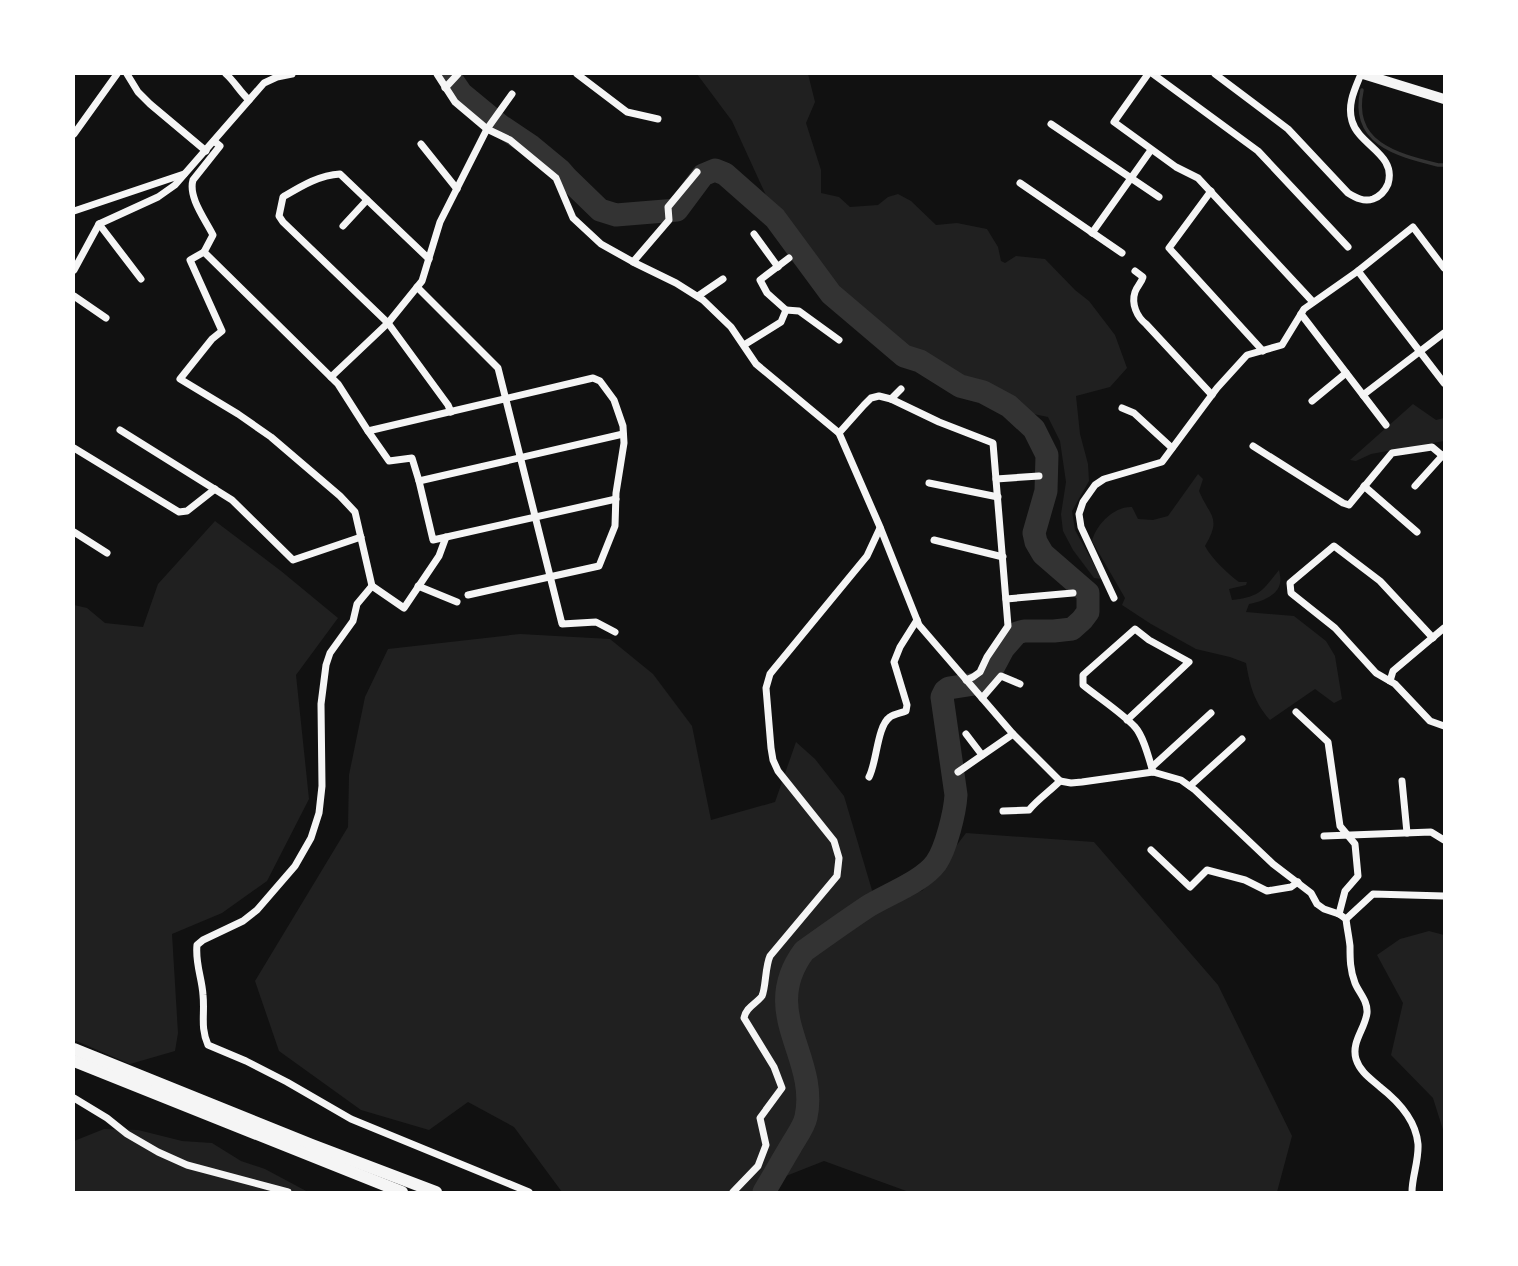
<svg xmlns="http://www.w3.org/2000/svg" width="1518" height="1266" font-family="'PT Sans Narrow',sans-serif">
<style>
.green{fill:#202020}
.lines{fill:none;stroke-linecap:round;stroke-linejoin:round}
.stream{stroke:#333;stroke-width:3.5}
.river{stroke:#333;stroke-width:23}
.minor{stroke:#f5f5f5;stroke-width:7}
.primary{stroke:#f5f5f5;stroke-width:10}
.motorway{stroke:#f5f5f5;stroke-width:12}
</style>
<rect width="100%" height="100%" fill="#111"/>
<g class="green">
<path d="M697 74H808L815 102 806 123 821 170V193L839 197 850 207 878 205 888 197 898 194 911 201 936 225 957 223 987 229 998 247 1001 261 1005 263 1016 256 1045 259 1075 290 1089 301 1115 335 1127 368 1110 387 1076 396 1080 434 1088 464 1089 481 1072 511 1075 530 1102 579 1094 578 1073 550 1063 531 1061 514 1066 482 1060 441 1048 417 1024 412 984 382 956 379 909 352 865 320 832 292 775 215 732 121Z"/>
<path d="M1413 404 1436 420 1444 418V441L1371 454 1356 461 1350 460Z"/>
<path d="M1198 474 1203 479 1199 491C1210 517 1222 517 1205 546 1212 559 1227 573 1239 582H1247L1246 585 1229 589 1232 600C1260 597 1262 591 1279 570 1280 575 1281 579 1280 583 1278 596 1260 602 1249 604L1246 612 1294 616 1326 641 1335 656 1342 699 1334 703 1315 689 1270 720C1254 702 1250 686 1246 663L1230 657 1196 649 1151 624 1122 605 1125 598 1092 541C1096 525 1114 506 1132 507L1138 519 1153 520 1168 516Z"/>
<path d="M215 521 281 571 338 618 296 675 309 799 267 881 222 913 172 934 178 1033 175 1051 130 1064 74 1040V605L87 608 105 623 143 627 158 584Z"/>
<path d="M520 634 610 639 653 674 692 726 711 820 775 802 796 742 815 759 844 796 874 897 922 891 966 833 1094 842 1218 985 1292 1136 1277 1192H909L824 1161 786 1176 769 1192H562L514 1127 468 1102 429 1130 361 1110 279 1051 255 981 348 827 349 775 365 697 388 649Z"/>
<path d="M1429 931 1444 935V1133L1433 1098 1391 1055 1403 1003 1377 955 1400 939Z"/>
<path d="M104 1129 138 1130 182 1141 212 1143 241 1161 265 1169 308 1192H74V1141Z"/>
</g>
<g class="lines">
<path class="stream" d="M1362 90C1350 144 1398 155 1438 165H1444"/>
<path class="river" d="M448 74 461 93 501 126 531 146 560 170 567 178 600 210 616 215 677 210 703 175 715 170 725 174 775 218 831 294 904 356 920 361 960 386 983 392 1009 406 1034 429 1047 455 1046 491 1034 533 1036 542 1043 554 1088 593V612L1082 620 1072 629 1054 631H1024L1017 633 1003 649 987 679 981 683 949 688 945 691 942 697 956 795C955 812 946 849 936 863 922 882 888 894 867 907 846 921 825 936 804 951 758 1013 819 1056 806 1117 804 1127 796 1137 791 1146 782 1161 773 1177 764 1192"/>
<g class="minor">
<path d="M127 74 138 92 150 104 206 151"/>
<path d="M226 74C235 82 240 92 249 100"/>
<path d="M437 74 455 102 487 129 510 140 556 178 573 218 601 244 635 263 676 283 703 300 731 327 756 364 839 433 880 527 919 625 1013 734 1060 781 1071 783 1082 782 1153 772 1181 780 1195 790 1273 864 1311 893 1317 904 1324 909 1339 914 1346 919C1347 928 1349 937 1350 946 1350 959 1350 970 1355 983 1359 993 1368 1001 1367 1013 1365 1029 1351 1042 1356 1059 1360 1072 1371 1079 1380 1087 1398 1101 1416 1121 1418 1144 1419 1161 1412 1176 1412 1192"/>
<path d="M577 74 627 112 658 119"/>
<path d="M1148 74 1114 122 1176 167 1198 178 1313 302"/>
<path d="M1153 74 1258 151 1348 247"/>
<path d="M1215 74 1288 129 1348 193C1356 198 1364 202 1373 199 1381 196 1385 191 1388 184 1397 154 1359 146 1352 121 1347 104 1355 89 1361 74"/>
<path d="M445 88 458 74"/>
<path d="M1051 124 1159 197"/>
<path d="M74 134 117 74"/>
<path d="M214 141 220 146 193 180C188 197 205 219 213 235L204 252 338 384 368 431 593 378 600 381 614 400 623 426 624 443 616 493 615 526 599 566 468 595"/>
<path d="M421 144 457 189"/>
<path d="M1020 183 1122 253"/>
<path d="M1211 191 1169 248 1263 351"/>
<path d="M74 211 184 174"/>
<path d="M99 224 141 279"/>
<path d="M343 226 367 200"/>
<path d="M1092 233 1151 150"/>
<path d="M754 234 778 267"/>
<path d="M204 252 190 260 222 331 212 339 180 379 238 414 271 437 340 496 355 512 372 586 404 608 439 556 446 537"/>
<path d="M429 259 340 174C319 175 300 187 283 197L279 216 283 222 388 323 448 405 451 412"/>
<path d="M633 262 669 220 668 207 697 172"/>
<path d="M74 270 99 224 158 197 175 185 264 83 277 77 292 74"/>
<path d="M1135 271 1143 277C1141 284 1137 286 1135 292 1131 304 1137 317 1146 324L1212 395"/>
<path d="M1358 271 1444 383"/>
<path d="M417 287 498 368 562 624 596 622 615 632"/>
<path d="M74 296 106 318"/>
<path d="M698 296 723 279"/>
<path d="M786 310 799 311 839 340"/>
<path d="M1301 314 1386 425"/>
<path d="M744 345 781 322 786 310 767 293 760 280 789 258"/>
<path d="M331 377 388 323 422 281 440 222 487 129 512 94"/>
<path d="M1363 395 1444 333"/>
<path d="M891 399 901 389"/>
<path d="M1312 401 1346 373"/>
<path d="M1122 408 1134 413 1172 448"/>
<path d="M120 430 232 500 293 560 361 537"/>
<path d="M368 431 389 461 412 458 419 481 433 540 616 499"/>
<path d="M839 433 864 405 871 398 879 396 891 399 939 422 993 443 1008 626 987 657 980 672 973 677 966 680"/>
<path d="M1253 446 1343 503 1349 505 1392 453 1432 447 1444 457"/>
<path d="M74 448 179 512 187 511 215 489"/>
<path d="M996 479 1039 476"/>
<path d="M419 481 623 434"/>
<path d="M929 483 998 497"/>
<path d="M1364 486 1417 532"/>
<path d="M1415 486 1443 455"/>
<path d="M74 532 107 553"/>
<path d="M934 540 1003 557"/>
<path d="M372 586 357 604 353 621 330 653 326 665 321 704 322 786 319 813 311 838 295 866 257 910 243 921 203 940 197 945C195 963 202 978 203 995 205 1014 200 1027 208 1045L246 1061 287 1082 351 1119 529 1192"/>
<path d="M418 586 457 602"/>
<path d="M1114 598 1081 527 1079 514 1083 502 1095 485 1104 479 1162 462 1217 388 1247 355 1282 345 1304 309 1358 271 1413 227 1444 268"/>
<path d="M1006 599 1073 593"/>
<path d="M1433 638 1380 581 1334 546 1290 583 1291 593 1335 628 1376 673 1395 684 1430 721 1444 726"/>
<path d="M1390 681 1393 671 1444 628"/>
<path d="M982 698 1001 676 1020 684"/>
<path d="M1296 712 1328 742 1340 826 1355 844 1358 876 1345 891 1339 914"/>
<path d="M1127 720 1189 662 1149 640 1135 629 1083 675V685C1099 698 1122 713 1135 727 1144 737 1149 759 1153 772"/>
<path d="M966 734 982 755"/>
<path d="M1152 767 1211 713"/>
<path d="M958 772 1013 734"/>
<path d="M869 777C877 762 877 726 890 717 894 714 901 713 906 711L907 705 894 662 900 647 917 620"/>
<path d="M1402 781 1407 833"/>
<path d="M1190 786 1242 739"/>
<path d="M1003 811 1029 810C1038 799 1050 791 1060 781"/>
<path d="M1324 836 1431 832 1444 840"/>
<path d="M1151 850 1190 887 1207 870 1245 880 1267 891 1291 887 1298 882"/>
<path d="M1346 919 1373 894 1444 896"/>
<path d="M74 1098 107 1118 127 1134 158 1152 187 1165 288 1192"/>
<path d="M733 1192 758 1166 766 1145 760 1118 782 1088 774 1067 744 1018C746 1007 756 1004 762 996 766 987 765 967 770 956L837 876 839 858 834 841 778 771 773 760 771 748 766 688 770 674 774 669 867 556 880 528"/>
</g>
<path class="primary" d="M1363 74 1444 99"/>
<g class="motorway">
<path d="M74 1049 312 1145 436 1192"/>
<path d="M74 1061 402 1192"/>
</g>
</g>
<rect width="1518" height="1266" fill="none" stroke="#ffffff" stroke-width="150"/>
</svg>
